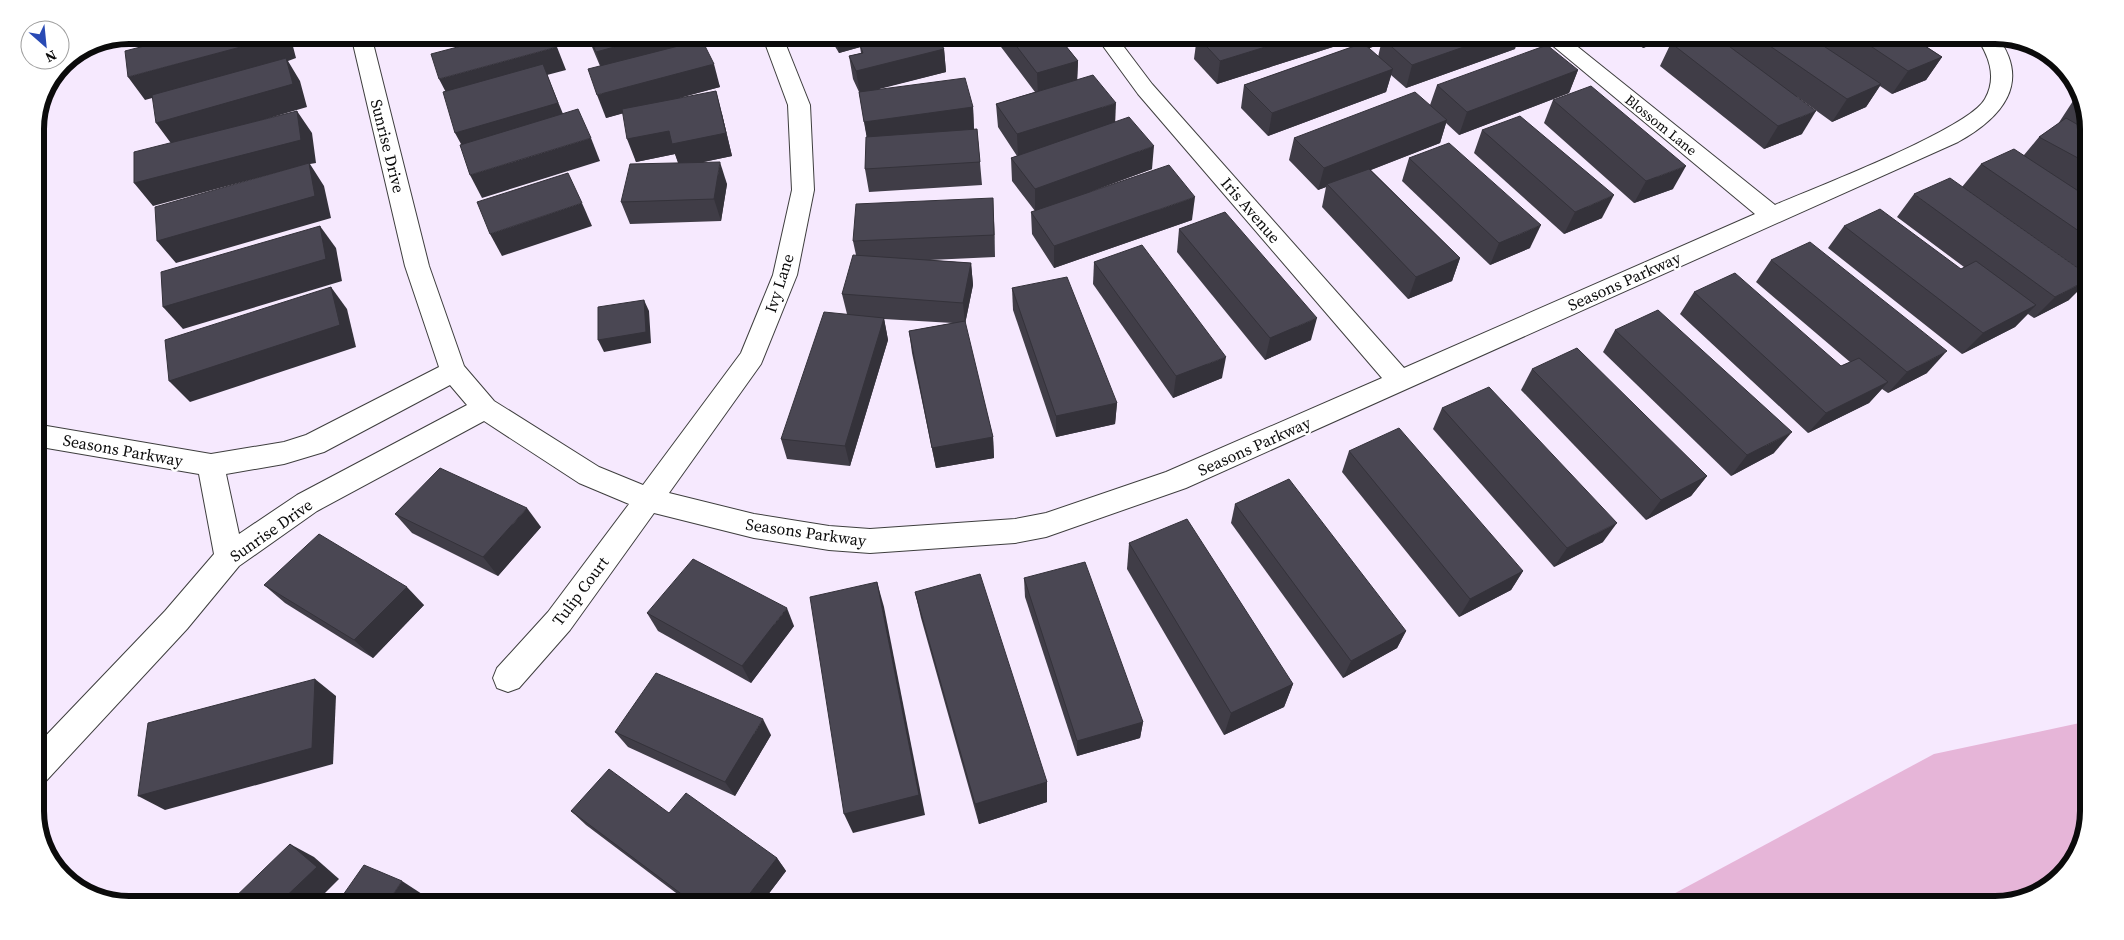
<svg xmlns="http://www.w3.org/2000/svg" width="2124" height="940" font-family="'Source Serif 4',serif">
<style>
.green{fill:#e6b5d8}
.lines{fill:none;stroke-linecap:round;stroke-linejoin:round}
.street-casing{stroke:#3e3e3e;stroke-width:2}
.street{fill:#fff;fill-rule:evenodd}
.wall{fill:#403d47;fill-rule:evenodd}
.shaded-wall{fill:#34323a}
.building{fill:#4a4753;stroke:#34323a}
.labels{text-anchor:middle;stroke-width:5;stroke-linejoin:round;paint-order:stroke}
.far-street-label{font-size:14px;fill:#0b0b0b;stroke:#fff}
.street-label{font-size:16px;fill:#0b0b0b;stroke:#fff}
.rim{fill:none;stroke:#0b0b0b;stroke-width:6}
</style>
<rect width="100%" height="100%" fill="#f6e9fe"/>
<path class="green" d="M2089 721V811L2082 847 2047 889 1995 905H1653L1934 754Z"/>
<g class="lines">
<g class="street-casing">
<path id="street" d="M351 35H371L429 266 464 366 494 401 599 467 643 485 741 353 773 275 792 190 788 105 762 35H782L810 105 814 190 797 275 761 364 669 493 754 514 829 526 870 529 1015 519 1046 513 1166 472 1382 378 1138 94 1095 35H1115L1152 84 1404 368 1755 214 1540 35H1563L1775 205C1814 188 1969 129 1985 99 1998 76 1988 54 1975 35H1996C2033 83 2001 118 1958 142L1186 488 1046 537 1015 543 870 553 829 550 754 538 654 513 570 630 519 688 508 692 497 688 493 678 497 668 548 612 629 504 579 483 484 421 317 511 239 566 187 629 46 781 35 786V747L165 611 214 554 199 474 35 446V424L211 454 284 442 306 435 439 367 405 266ZM450 385 467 405 297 495 239 534 226 474 284 464 324 452Z"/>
</g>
<use href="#street" class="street"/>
</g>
<g class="wall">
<path d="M587 35H699L720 87 678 98 722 114 732 156 703 162 727 184 721 221 630 224 621 202 678 163 675 154 636 162 623 113 606 118 600 66Z"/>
<path d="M828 35H936L944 49 946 72 877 89 973 107 974 130 977 129 982 185 869 192 865 169 867 137 859 92 853 79 849 56 861 53 860 47 839 53Z"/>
<path d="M992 35H1057L1078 61 1077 80 1115 122 1152 169 1090 192 1192 220 1054 268 1032 234 1031 212 1035 211 1012 181 1011 158 1017 156 998 127 996 104 1035 92Z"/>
<path d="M1351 35H1391L1390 37 1515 49 1406 88 1391 75 1386 92 1268 136 1241 108 1244 85 1361 44 1358 40V41ZM1381 44 1378 57 1369 48Z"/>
<path d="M1626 35H1677L1643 48Z"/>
<path d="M1725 35H1940L1921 43 1942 57 1926 80 1892 94 1880 86 1866 107 1832 122 1796 96 1802 134 1764 149 1660 66 1671 43 1722 41Z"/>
<path d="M1197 36 1336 46 1217 84 1194 59Z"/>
<path d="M2062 68 2073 77 2077 88 2066 86Z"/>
<path d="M1578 70 1569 93 1459 135 1446 123 1440 143 1371 170 1460 258 1452 281 1408 299 1322 207 1326 187 1318 190 1289 160 1294 138 1430 105 1437 85Z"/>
<path d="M2079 94 2089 123V276L1962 187 1981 164 2024 155 2039 137 2058 124 2073 101Z"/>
<path d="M1553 100 1673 189 1634 203 1544 123Z"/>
<path d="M1482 130 1602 218 1564 234 1474 153Z"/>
<path d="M1409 158 1530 248 1490 265 1402 181Z"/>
<path d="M1914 194 2069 300 2034 318 2028 314 2015 327 1962 354 1828 248 1844 226 1961 269 1964 267 1897 217Z"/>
<path d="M994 221 995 257 930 260 971 263 973 285 965 324 993 437 994 458 936 468 912 353 909 331 953 323 884 319 888 340 850 466 787 459 781 439 847 314 842 294 856 255 853 241Z"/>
<path d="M1179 229 1311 340 1265 360 1177 252Z"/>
<path d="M1771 260 1927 373 1888 393 1882 389 1869 403 1808 433 1680 314 1694 292 1841 366 1850 362 1756 282Z"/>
<path d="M1094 262 1222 378 1173 398 1093 284Z"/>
<path d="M1012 288 1117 403 1115 424 1056 437 1013 310Z"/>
<path d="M1615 330 1774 453 1731 476 1603 352Z"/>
<path d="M1532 369 1707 476 1691 496 1646 520 1521 390Z"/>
<path d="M1442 408 1603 542 1554 567 1433 429Z"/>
<path d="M1349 451 1523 571 1511 590 1459 617 1342 472Z"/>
<path d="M1235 504 1406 631 1397 648 1343 678 1231 523Z"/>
<path d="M395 514 541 527 498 576 412 533Z"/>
<path d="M1129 543 1293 684 1284 707 1224 735 1127 569Z"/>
<path d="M1024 578 1143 722 1140 738 1077 756 1025 597Z"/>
<path d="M264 585 424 605 373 658 285 603Z"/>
<path d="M915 592 1047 782V802L979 824 921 618Z"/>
<path d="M647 613 794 626 751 683 658 631Z"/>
<path d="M615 732 771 735 735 796 628 747Z"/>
<path d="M571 811 669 813 777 858 786 871 760 905H692L586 825Z"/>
</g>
<g class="shaded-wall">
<path d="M129 35H205L141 51Z"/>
<path d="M282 35H290L296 58 288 61 300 81 307 107 173 146 156 123 287 61 145 100 128 77Z"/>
<path d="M658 35H699L703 47 604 75 596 52Z"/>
<path d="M835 35H904L839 53Z"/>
<path d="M1175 35H1185L1175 38Z"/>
<path d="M1304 35H1339L1336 46 1217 84 1220 61Z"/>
<path d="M1376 35H1391L1389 42 1383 39 1381 44 1367 49 1370 37Z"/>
<path d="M1498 35H1520L1515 49 1406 88 1412 65Z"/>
<path d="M1649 35H1677L1643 48Z"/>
<path d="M1917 35H1940L1908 47Z"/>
<path d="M557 47 566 70 547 75 568 126 467 155 455 133 451 102 439 79Z"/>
<path d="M944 49 946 72 860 94 856 71Z"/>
<path d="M1942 57 1926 80 1892 94 1908 71Z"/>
<path d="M1078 61 1077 84 1038 96 1037 73Z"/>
<path d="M714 64 720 87 606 118 597 95Z"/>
<path d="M1393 69 1386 92 1268 136 1272 113Z"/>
<path d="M1578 70 1569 93 1459 135 1467 112Z"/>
<path d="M1881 84 1866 107 1832 122 1847 99Z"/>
<path d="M716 91 722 114 732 156 680 167 675 154 636 162 627 139Z"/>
<path d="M1116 103 1115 126 1018 157 1017 134Z"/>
<path d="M973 107 974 130 868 145 864 122Z"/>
<path d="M297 111 312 133 316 163 310 164 324 186 331 218 176 263 157 241 309 164 153 206 134 183Z"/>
<path d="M1816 111 1802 134 1764 149 1778 126Z"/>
<path d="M1447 120 1440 143 1329 186 1327 184 1326 187 1318 190 1324 168Z"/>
<path d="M591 138 600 161 482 198 470 175Z"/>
<path d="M1154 146 1152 169 1035 212V189Z"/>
<path d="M720 162 727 184 721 221 714 199Z"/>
<path d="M1686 166 1673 189 1634 203 1646 181Z"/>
<path d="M1614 195 1602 218 1564 234 1575 212Z"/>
<path d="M1195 197 1192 220 1054 268V246Z"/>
<path d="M993 198 994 221 995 257 994 235Z"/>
<path d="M582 203 592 226 502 256 490 234Z"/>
<path d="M1541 225 1530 248 1490 265 1499 243Z"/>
<path d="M320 226 336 248 342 281 183 329 163 307Z"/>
<path d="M1460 258 1452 281 1408 299 1416 277Z"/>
<path d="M971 263 973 285 965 324 963 303Z"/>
<path d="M2089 279V280L2069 300 2034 318 2055 297Z"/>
<path d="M331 287 347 309 356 347 190 402 169 381Z"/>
<path d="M644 300 649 311 651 343 604 352 598 340Z"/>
<path d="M2036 305 2015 327 1962 354 1983 333Z"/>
<path d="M884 318 888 340 850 466 845 446Z"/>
<path d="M1317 318 1311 340 1265 360 1270 338Z"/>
<path d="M1947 351 1927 373 1888 393 1907 372Z"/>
<path d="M1226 357 1222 378 1173 398 1176 376Z"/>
<path d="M1888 382 1869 403 1808 433 1826 413Z"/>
<path d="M1117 403 1115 424 1056 437V416Z"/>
<path d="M1792 432 1774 453 1731 476 1747 455Z"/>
<path d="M993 437 994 458 936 468 932 448Z"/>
<path d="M1707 476 1691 496 1646 520 1661 500Z"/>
<path d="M527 508 541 527 498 576 483 557Z"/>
<path d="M1617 523 1603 542 1554 567 1567 548Z"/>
<path d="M1523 571 1511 590 1459 617 1470 599Z"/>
<path d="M877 582 884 607 925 815 853 833 844 814Z"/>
<path d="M407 587 424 605 373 658 354 640Z"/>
<path d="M787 608 794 626 751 683 742 666Z"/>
<path d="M1406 631 1397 648 1343 678 1351 661Z"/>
<path d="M315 679 336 696 333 764 165 810 138 796Z"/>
<path d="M1293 684 1284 707 1224 735 1231 713Z"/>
<path d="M763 719 771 735 735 796 725 782Z"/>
<path d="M1143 722 1140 738 1077 756V741Z"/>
<path d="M1047 782V802L979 824 975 804Z"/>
<path d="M290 844 314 857 339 879 313 905H277Z"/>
<path d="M777 858 786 871 760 905H741Z"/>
<path d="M402 881 422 894 415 905H386Z"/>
</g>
<g class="building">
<path d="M187 35H282V36L128 77 125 51Z"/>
<path d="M503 35H552L557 47 439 79 431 54Z"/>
<path d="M588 35H658L596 52Z"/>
<path d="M904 35H936L944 49 856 71 849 56 863 53 860 45Z"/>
<path d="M1008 35H1057L1078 61 1037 73Z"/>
<path d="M1200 35H1304L1220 61 1197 36Z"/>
<path d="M1367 35H1376L1370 37Z"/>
<path d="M1395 35H1498L1412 65 1383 39Z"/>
<path d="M1694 35H1714L1816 111 1778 126 1671 43Z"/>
<path d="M1754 35H1807L1881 84 1847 99Z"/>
<path d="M1854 35H1908L1942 57 1908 71Z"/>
<path d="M702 40 714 64 597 95 588 69Z"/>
<path d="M1363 43 1393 69 1272 113 1244 85Z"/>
<path d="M1547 45 1578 70 1467 112 1437 85Z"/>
<path d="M286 58 293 84 156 123 152 95Z"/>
<path d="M543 64 558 103 455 133 443 92Z"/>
<path d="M1093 75 1116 103 1017 134 996 104Z"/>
<path d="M965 78 973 107 864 122 859 92Z"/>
<path d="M1591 86 1686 166 1646 181 1553 100Z"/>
<path d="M716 91 726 133 672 144 669 131 627 139 622 109Z"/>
<path d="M1415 92 1447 120 1324 168 1294 138Z"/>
<path d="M2080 97 2082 102 2078 101Z"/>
<path d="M578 109 591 138 470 175 460 145Z"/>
<path d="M297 111 301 140 134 183V152Z"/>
<path d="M1520 116 1614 195 1575 212 1482 130Z"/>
<path d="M1129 117 1154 146 1035 189 1011 158Z"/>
<path d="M2066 118 2089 131V164L2039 137Z"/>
<path d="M977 129 980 162 865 169 866 137Z"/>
<path d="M1449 143 1541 225 1499 243 1409 158Z"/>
<path d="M2014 149 2089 198V238L1981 164Z"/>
<path d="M720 162 714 199 621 202 630 164Z"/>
<path d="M309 163 315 196 157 241 155 207Z"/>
<path d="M1169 165 1195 197 1054 246 1031 212Z"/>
<path d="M1369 169 1460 258 1416 277 1327 184Z"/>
<path d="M568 173 582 203 490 234 477 202Z"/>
<path d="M1950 178 2089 276V279L2055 297 1914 194Z"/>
<path d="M993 198 994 235 853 241 856 204Z"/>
<path d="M1880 209 1961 269 1976 261 2036 305 1983 333 1844 226Z"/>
<path d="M1225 212 1317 318 1270 338 1179 229Z"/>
<path d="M320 226 326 259 163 307 161 272Z"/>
<path d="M1810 242 1947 351 1907 372 1771 260Z"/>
<path d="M1142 245 1226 357 1176 376 1094 262Z"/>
<path d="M853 255 971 263 963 303 842 294Z"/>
<path d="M1735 273 1841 366 1859 358 1888 382 1826 413 1694 292Z"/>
<path d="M1067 277 1117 403 1056 416 1012 288Z"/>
<path d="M331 287 340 325 169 381 165 340Z"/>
<path d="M644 300 646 332 598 340V307Z"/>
<path d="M1658 310 1792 432 1747 455 1615 330Z"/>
<path d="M824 312 884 318 845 446 781 439Z"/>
<path d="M965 321 993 437 932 448 909 331Z"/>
<path d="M1577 348 1707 476 1661 500 1532 369Z"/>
<path d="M1489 387 1617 523 1567 548 1442 408Z"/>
<path d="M1399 428 1523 571 1470 599 1349 451Z"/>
<path d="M440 468 527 508 483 557 395 514Z"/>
<path d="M1289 479 1406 631 1351 661 1235 504Z"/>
<path d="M1187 519 1293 684 1231 713 1129 543Z"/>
<path d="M319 534 407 587 354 640 264 585Z"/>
<path d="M693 559 787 608 742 666 647 613Z"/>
<path d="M1085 562 1143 722 1077 741 1024 578Z"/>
<path d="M980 574 1047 782 975 804 915 592Z"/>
<path d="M877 582 919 795 844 814 810 597Z"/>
<path d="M656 673 763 719 725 782 615 732Z"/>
<path d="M315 679 312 748 138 796 148 723Z"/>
<path d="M609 769 669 813 686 793 777 858 741 905H696L571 811Z"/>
<path d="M290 844 317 867 277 905H227Z"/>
<path d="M364 865 402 881 386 905H336Z"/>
</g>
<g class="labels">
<g class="far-street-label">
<text transform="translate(1661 125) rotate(39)" y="5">Blossom Lane</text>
</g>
<g class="street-label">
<text transform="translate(388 146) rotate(76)" y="6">Sunrise Drive</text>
<text transform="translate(1251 210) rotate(49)" y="6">Iris Avenue</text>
<text transform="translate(1624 281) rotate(-24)" y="6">Seasons Parkway</text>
<text transform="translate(779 283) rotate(-72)" y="6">Ivy Lane</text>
<text transform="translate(1254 446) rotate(-24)" y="6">Seasons Parkway</text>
<text transform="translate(123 450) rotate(10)" y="6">Seasons Parkway</text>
<text transform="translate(271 530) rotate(-35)" y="6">Sunrise Drive</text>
<text transform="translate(806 532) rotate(8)" y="6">Seasons Parkway</text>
<text transform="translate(580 591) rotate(-53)" y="6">Tulip Court</text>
</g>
</g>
<path d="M0 0H2124V940H0ZM129 44H1995A85 85 0 0 1 2080 129V811A85 85 0 0 1 1995 896H129A85 85 0 0 1 44 811V129A85 85 0 0 1 129 44Z" fill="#fff" fill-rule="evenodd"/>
<path class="rim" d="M129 44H1995A85 85 0 0 1 2080 129V811A85 85 0 0 1 1995 896H129A85 85 0 0 1 44 811V129A85 85 0 0 1 129 44Z"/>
<g transform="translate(45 45) rotate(153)"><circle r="24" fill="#ffffff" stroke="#9d9d9d"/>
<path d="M0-4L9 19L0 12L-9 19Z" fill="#294ab4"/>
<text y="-8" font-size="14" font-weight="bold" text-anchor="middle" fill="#0b0b0b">N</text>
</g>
</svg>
